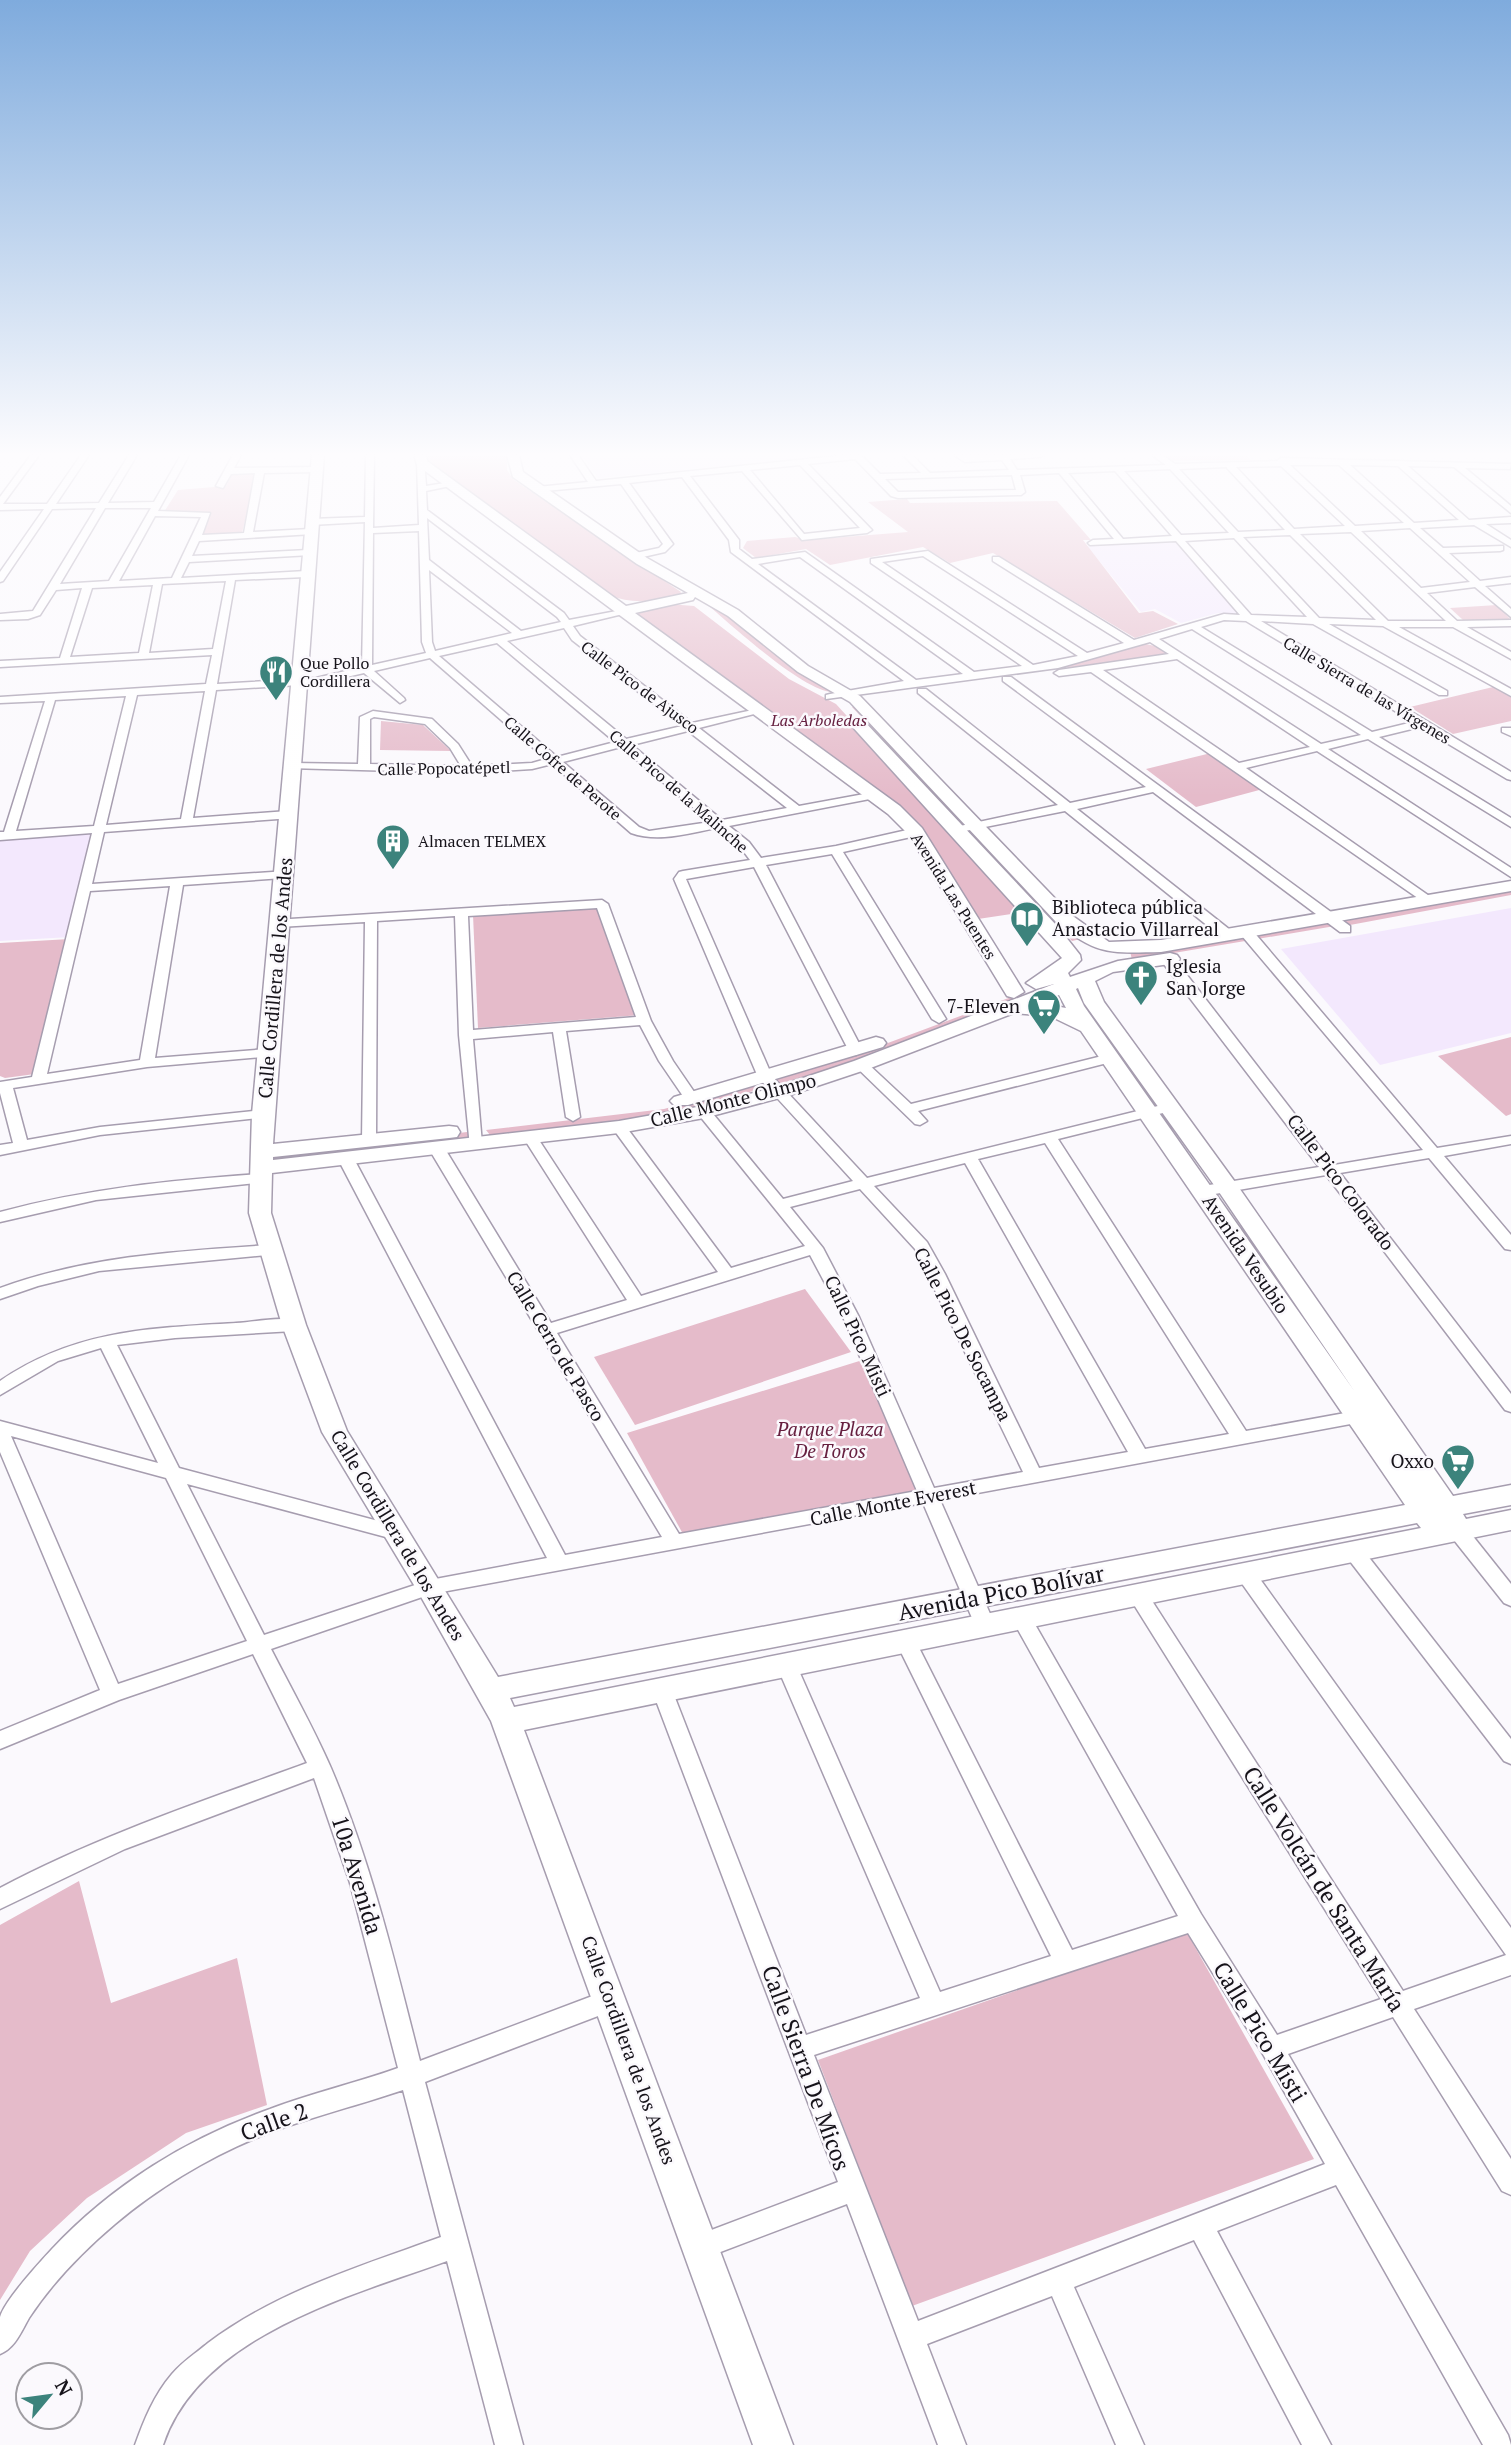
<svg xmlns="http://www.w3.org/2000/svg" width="1511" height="2445" font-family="'PT Serif',serif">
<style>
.built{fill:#f3e8fd}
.green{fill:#e5bbca}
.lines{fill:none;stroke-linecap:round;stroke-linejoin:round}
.street-casing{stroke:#a69daf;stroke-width:3}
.secondary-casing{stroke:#a69daf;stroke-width:3}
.street{fill:#fff;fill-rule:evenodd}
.secondary{fill:#fff;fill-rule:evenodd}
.labels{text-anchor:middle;stroke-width:5;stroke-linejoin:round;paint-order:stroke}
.far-poi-label{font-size:16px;fill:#16131a;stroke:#fbf9fd;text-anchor:start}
.far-street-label{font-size:16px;fill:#16131a;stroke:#fbf9fd}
.far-park-label{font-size:16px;font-style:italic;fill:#662040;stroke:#fbf9fd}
.poi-label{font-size:19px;fill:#16131a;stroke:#fbf9fd;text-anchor:start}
.street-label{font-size:19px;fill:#16131a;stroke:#fbf9fd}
.park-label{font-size:19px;font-style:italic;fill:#662040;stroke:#fbf9fd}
.near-street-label{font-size:23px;fill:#16131a;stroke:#fbf9fd}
</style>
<rect width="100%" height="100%" fill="#fbf9fd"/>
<g class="built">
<path d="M581 455H826L827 456 598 478Z"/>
<path d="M1180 540 1236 613H1218L1181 623 1155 609 1141 612 1087 546Z"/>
<path d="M91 833 71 937 0 941V839Z"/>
<path d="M1511 908V1033L1380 1065 1281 949Z"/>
</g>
<g class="green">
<path d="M428 455H507V470L514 480 681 592 679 596C655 601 632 605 609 595L442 472 428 461Z"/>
<path d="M1156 455H1246L1250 460 1167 461Z"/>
<path d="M257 471 242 533 202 535 209 513 164 512 178 490 226 486 232 474Z"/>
<path d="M907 499 910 503 1057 501 1091 540H1083L1139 613 1153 611 1178 624 1135 638 993 553 950 563 923 547 830 565 806 549 756 558 743 548 747 541 795 537 806 540 908 532 868 502Z"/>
<path d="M696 595 729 615 834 692C803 693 723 617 696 595Z"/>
<path d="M668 604 694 606 789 679 836 704 1019 905 1018 913 978 919 948 877 849 769 636 613Z"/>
<path d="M1497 605 1511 620H1463L1450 608Z"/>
<path d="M1141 643 1164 648 1170 655 1069 669 1065 666Z"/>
<path d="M1493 687 1511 697V721L1453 734 1410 707Z"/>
<path d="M852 707H857L1085 938 1072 941Z"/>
<path d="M381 721 423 725 451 751 380 750Z"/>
<path d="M1211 753 1263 789 1196 807 1146 769Z"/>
<path d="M1511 890V895L1350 925 1345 921Z"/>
<path d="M597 904 640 1015 478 1028 473 915Z"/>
<path d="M1330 921 1335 926 1132 960 1130 951Z"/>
<path d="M70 939 35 1074 5 1078 0 1076V943Z"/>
<path d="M1014 996 1018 1000 867 1059 668 1115 490 1135 486 1130 664 1109 861 1053Z"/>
<path d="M1511 1037V1114L1506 1116 1438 1056Z"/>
<path d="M467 1132 470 1139 279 1161 281 1155Z"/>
<path d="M805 1289 851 1352 635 1425 594 1357Z"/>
<path d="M869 1358 923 1491 683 1534 627 1433Z"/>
<path d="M79 1881 111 2003 237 1958 267 2105 186 2133 87 2198 30 2251 0 2300V1925Z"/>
<path d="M1186 1931 1314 2159 912 2306 818 2060Z"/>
</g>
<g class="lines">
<g class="street-casing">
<g id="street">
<path d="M31 455H39L3 504H47L81 455H89L56 504 99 503 129 455H137L108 503 154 502 181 455H189L158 511 210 513 202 535 244 533 255 473 231 474 223 488 216 486 233 455H241L234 468 319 467 320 469 316 472 264 473 253 532 310 529 315 532 313 534 199 541 192 556 308 550 313 553 311 555 189 562 181 578 306 571 311 574 306 577 235 580 217 684 316 678 362 667 365 522 311 525 307 522 311 519 365 517 366 455H374L373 528 419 525 417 462 424 460 426 486 451 482 455 485 426 491 427 510 564 613 569 620 627 609V613L573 626 580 636 692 723 762 708V712L699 728 799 806 875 792 881 795 875 798 729 826 749 842 761 858 836 846 916 828 922 832 920 835 843 852 946 1019 939 1023 932 1019 832 854 766 865 863 1051 856 1055 849 1051 754 867 686 879 772 1076 867 1178 1170 1103 1175 1104 1177 1107 1175 1110 1058 1139 1246 1431 1356 1411 1362 1413 1365 1417 1362 1421 1356 1423 940 1500 995 1625 992 1630 985 1633 978 1630 975 1625 923 1503 431 1594 271 1649C291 1688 313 1727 331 1768 371 1862 395 1962 420 2061L611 1989 619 1992 623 2000 619 2008 425 2082 523 2445H495L447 2261C350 2296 199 2336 163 2445H135C144 2420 154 2395 172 2374 182 2362 196 2353 208 2343 277 2291 361 2266 441 2237L403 2090C356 2106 307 2118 261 2136 209 2157 158 2188 115 2224 83 2251 52 2283 29 2318 21 2332 15 2348 0 2354 0 2343 0 2328 0 2317 5 2300 39 2263 52 2249 112 2185 188 2138 270 2109 312 2093 356 2083 398 2068L350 1883 314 1778 125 1849 0 1909V1888C98 1836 203 1801 307 1763L253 1654 119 1700 0 1749V1731L100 1690 0 1452V1421L158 1463 101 1348 58 1361 0 1395V1381C74 1330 150 1328 236 1323 255 1322 281 1316 300 1321L302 1325 300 1329 294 1331 175 1338 117 1345 179 1468 397 1526 404 1528 406 1533 404 1538 397 1540 187 1484 264 1635 430 1580 547 1558 338 1159 341 1156 346 1154 354 1159 565 1555 662 1537 429 1149 432 1146 437 1144 445 1149 551 1323 627 1300 523 1137 525 1134H535L641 1296 718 1272 614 1130 612 1127 614 1124H624L731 1268 805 1246 699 1115 697 1112 699 1109H709L783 1199 853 1181 758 1077 674 879 679 872 683 871 750 860 741 848 717 828C688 833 659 843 631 833L552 764 532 769 469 773 288 768 286 766 292 763 358 764 360 717 373 711 432 719 458 744 472 766 532 763 546 759 430 658 374 671 404 698 405 700 400 703 364 673 316 684 216 690 193 818 288 811 294 815 292 818 104 832 92 884 287 871V877L283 878 183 885 155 1058 268 1049 273 1050 275 1053 273 1056 147 1067 13 1088 27 1140 100 1127 263 1110 268 1111 270 1114 268 1117 100 1135 0 1155V1145L13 1143 0 1093V1082L32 1077 92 833 0 840V832H4L45 701 0 703V697L206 684 212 655 0 667V661L60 658 82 588 56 590 40 615 28 619 0 620V614L33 611 96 508 52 509 3 581 0 582V572L44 509 0 510V497ZM105 508H151L109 581 60 584ZM155 516 201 517 172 578 119 581ZM427 518 557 617 561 622 521 631 429 560ZM419 531 422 642 426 653 372 665 373 533ZM429 570 512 633 435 651 432 642ZM226 581 213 649 149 653 162 584ZM153 585 139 653 70 657 92 588ZM564 628 572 640 682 726 626 739 507 641ZM497 643 615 742 557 757 439 656ZM205 691 181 819 106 825 137 695ZM126 696 94 826 16 831 55 700ZM374 717 425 724 450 748 461 766 370 764V719ZM688 731 787 808 722 820 632 745ZM621 747 710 822 649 831 639 827 563 762ZM170 886 140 1060 47 1074 90 891ZM1045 1143 1229 1434 1145 1449 978 1159ZM965 1163 1128 1452 1039 1468 945 1274 927 1242 874 1186ZM860 1189 915 1249 1023 1472 934 1488 859 1317 823 1248 790 1207ZM810 1255 843 1317 917 1491 679 1534 557 1333ZM11 1436 166 1478 247 1641 118 1684Z"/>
<path d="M570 455H578L596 481 846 455H861L880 474 921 473 903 455H912L930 473 1009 470 1002 460 965 462 954 455H1044L1040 457 1010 459 1017 470 1166 465 1152 455H1162L1175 464 1277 461 1281 458 1511 464 1510 469 1465 468 1511 506V513L1454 467 1408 466 1469 520 1511 517V523L1486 524 1511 540V547L1474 525 1420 528 1443 548 1503 546V550L1500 551 1449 553 1480 581 1511 577V583L1485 586 1511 609V617L1475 587 1427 593 1457 621 1511 620V626L1467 627 1511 652V659L1453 627H1399L1511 689V696L1383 626 1329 624 1447 691V695H1439L1313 624 1261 621 1511 772V780L1507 779 1420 727 1379 737 1511 818V827L1368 739 1328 749 1511 868V877L1317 751 1246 768 1435 900 1433 903H1425L1091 672 1059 676 1054 673 1059 670 1169 654 1150 642 1058 668 826 699V695L830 694 904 681 731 552 729 540 682 477 629 483 673 544 665 552 634 559 629 556 631 554 659 548 663 544 621 484 534 492 533 490 537 487 588 482ZM855 459 891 496 898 498 1021 495 1025 492 1020 475 1059 473 1114 539 1093 540 1088 543 1090 545 1176 541 1240 615 1224 614 1134 640 999 557H993V561L1124 643 1087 653 928 551 871 559V563L1022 666 974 672 805 552 752 559 739 549V540L690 476 742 471 802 540 867 533 872 530 808 464ZM800 465 860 528 804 534 750 470ZM1290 465H1339L1404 523 1355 526ZM1350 465 1398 466 1459 520 1414 523ZM1281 466 1345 526 1294 529 1236 467ZM1227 467V468L1285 530 1238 532 1179 469ZM1170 469 1229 533 1181 535 1124 471ZM1115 471 1172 536 1123 539 1068 473ZM1012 475 1016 490 898 492 885 479ZM1410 528 1470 582 1421 588 1361 531ZM1351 532 1446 621H1388L1300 534ZM1290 535 1376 620 1319 618 1243 537ZM1234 538 1307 617 1251 615 1185 541ZM923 556 1078 656 1033 665 882 562ZM800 557 963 674 916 680 758 564ZM1224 620 1246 621 1413 722 1372 732 1201 627ZM1192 629 1361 735 1321 744 1159 639ZM1177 659 1310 747 1239 763 1103 670Z"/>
<path d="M1003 677H1011L1350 926V932H1340L1153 792 1077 809 1234 933V939H1224L1065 811 960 832V826L1058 805 918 693V689H926L1070 803 1146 787 1003 681Z"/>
<path d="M1502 728H1511V736L1502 732Z"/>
<path d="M602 900 608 904 651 1021 673 1061 699 1099 697 1102H687L659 1061 640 1025 566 1031 580 1117 573 1121 566 1117 553 1032 473 1039 482 1144 480 1147H470L459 1035 455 916 377 921 376 1140 374 1143H364L362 1140 365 922 279 927 273 923 274 920ZM597 908 636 1017 473 1030 468 916Z"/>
<path d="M1247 929 1252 930 1437 1148 1511 1136V1144L1444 1156 1511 1235V1250L1505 1249 1429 1158 1340 1173 1511 1394V1412L1505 1410 1326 1175 1203 1196 1195 1191 1203 1186 1319 1167 1163 963 1161 960 1168 956 1173 957 1334 1165 1423 1150 1242 936 1241 933Z"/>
<path d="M1110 1054 1115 1055 1117 1058 1115 1061 918 1111 927 1121 920 1125 915 1124 854 1065 861 1061 866 1062 911 1104Z"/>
<path d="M260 1174 265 1176 268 1179 265 1182 96 1200 0 1222V1212C85 1189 172 1180 260 1174Z"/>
<path d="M271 1245 277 1246 279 1250 277 1254 99 1271 38 1286 0 1299V1288C88 1256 179 1251 271 1245Z"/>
<path d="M1457 1523 1464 1525 1511 1584V1606L1504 1603 1450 1535 1448 1530 1450 1525Z"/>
<path d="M1353 1544 1360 1546 1511 1739V1764L1504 1761 1346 1556 1344 1551 1346 1546Z"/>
<path d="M1245 1566 1252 1568 1511 1928V1975L1414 2009 1511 2159V2195L1502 2191 1393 2017 1288 2054 1508 2435 1511 2445H1483L1336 2185 1217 2231 1331 2445H1302L1194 2240 1074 2287 1144 2445H1116L1052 2296 927 2344 966 2445H938L847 2204 702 2259 693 2255 689 2246 693 2237 838 2182 652 1690 655 1684 662 1682 669 1684 672 1690 806 2035 920 1998 776 1664 779 1658 786 1656 793 1658 796 1664 940 1992 1051 1956 896 1642 899 1636 906 1634 913 1636 1072 1950 1178 1916 1012 1619 1015 1614 1022 1611 1029 1614 1201 1914 1277 2035 1381 1999 1131 1600 1128 1595 1131 1590 1138 1588 1145 1590 1403 1991 1506 1955 1238 1578 1235 1573 1238 1568ZM1188 1933 1264 2056 1325 2164 918 2321 814 2055Z"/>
</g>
</g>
<g class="secondary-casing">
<g id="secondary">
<path d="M312 455H324L273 1144 449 1126 457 1127 460 1132 457 1137 449 1138 273 1157V1160L619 1121 703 1106 773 1088 854 1061 1054 984 1036 989 1026 983 1062 958 849 723 857 718 863 720 1058 927 1080 955 1081 960 1068 973 1070 977 1118 961 1170 953 1177 955 1180 959 1177 963 1113 972 1095 981 1104 1002 1235 1182 1453 1496 1511 1485V1505L1463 1514 1466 1519 1511 1510V1530L524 1730 793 2445H753L491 1721 420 1595 322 1432 282 1325 249 1213 252 1114ZM1078 988 1084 1003 1219 1192 1355 1392 1084 1006 1076 989ZM1059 995 1066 1008 1039 1003ZM1014 1013 1050 1016 1081 1031 1405 1505 498 1677 347 1431 306 1325 271 1213 272 1173 619 1133 704 1118 787 1096 868 1069ZM1417 1523 1421 1528 514 1707 510 1698Z"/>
<path d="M414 455H426L427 461 626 606 688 593 637 564 513 477 507 455H519L523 472 647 558 738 610 808 666 860 696 1070 914 1109 942 1161 940 1511 881V891L1161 952C1111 953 1097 956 1056 922L850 702 798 672 728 616 695 597 693 600 635 613 900 806 922 828 1024 992 1014 998 1007 996 909 835 888 814 417 465Z"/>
<path d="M876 1037 883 1039 886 1043 883 1047 688 1105H674L670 1101 674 1097Z"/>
</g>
</g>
<use href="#street" class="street"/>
<use href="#secondary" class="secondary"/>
</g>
<linearGradient id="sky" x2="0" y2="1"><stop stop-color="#7fabdd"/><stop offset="0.57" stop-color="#fdfcfe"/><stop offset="1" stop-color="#fdfcfe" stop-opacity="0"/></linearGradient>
<rect width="1511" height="797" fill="url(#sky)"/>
<defs>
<g id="restaurant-pin" transform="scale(1.75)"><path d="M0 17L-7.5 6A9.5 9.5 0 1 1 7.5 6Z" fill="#3c837c" stroke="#fbf9fd"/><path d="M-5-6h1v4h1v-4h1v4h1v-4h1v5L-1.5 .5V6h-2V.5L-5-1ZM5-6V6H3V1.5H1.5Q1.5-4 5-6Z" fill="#fff"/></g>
<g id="building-pin" transform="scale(1.75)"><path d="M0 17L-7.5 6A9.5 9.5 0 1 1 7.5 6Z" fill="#3c837c" stroke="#fbf9fd"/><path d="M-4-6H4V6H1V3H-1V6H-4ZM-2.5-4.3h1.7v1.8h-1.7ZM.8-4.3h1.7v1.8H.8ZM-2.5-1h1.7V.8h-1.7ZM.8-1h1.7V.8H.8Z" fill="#fff"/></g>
<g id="library-pin" transform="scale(1.75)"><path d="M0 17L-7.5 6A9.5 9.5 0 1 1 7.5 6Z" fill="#3c837c" stroke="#fbf9fd"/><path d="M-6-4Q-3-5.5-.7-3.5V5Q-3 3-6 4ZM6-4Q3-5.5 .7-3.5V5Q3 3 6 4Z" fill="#fff"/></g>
<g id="church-pin" transform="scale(1.75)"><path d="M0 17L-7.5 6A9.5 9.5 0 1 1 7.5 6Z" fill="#3c837c" stroke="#fbf9fd"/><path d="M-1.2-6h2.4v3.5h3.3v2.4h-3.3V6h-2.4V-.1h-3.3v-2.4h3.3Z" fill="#fff"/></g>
<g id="supermarket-pin" transform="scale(1.75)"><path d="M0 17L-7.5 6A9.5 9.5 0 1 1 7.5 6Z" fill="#3c837c" stroke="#fbf9fd"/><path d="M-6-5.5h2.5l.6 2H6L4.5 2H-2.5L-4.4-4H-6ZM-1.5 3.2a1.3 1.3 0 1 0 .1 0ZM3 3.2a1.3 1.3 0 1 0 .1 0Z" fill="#fff"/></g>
</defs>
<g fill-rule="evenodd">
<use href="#restaurant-pin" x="276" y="672"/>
<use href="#building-pin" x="393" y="841"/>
<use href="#library-pin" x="1027" y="918"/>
<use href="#church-pin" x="1141" y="977"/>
<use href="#supermarket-pin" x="1044" y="1006"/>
<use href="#supermarket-pin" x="1458" y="1461"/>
</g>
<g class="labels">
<g class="far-poi-label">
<text x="300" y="669">Que Pollo<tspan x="300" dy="18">Cordillera</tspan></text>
<text x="418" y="847">Almacen TELMEX</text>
</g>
<g class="far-street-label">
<text transform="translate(640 687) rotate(37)" y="6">Calle Pico de Ajusco</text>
<text transform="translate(1367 690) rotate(31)" y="6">Calle Sierra de las Vírgenes</text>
<text transform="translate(444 768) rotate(-1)" y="6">Calle Popocatépetl</text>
<text transform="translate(563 768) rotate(41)" y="6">Calle Cofre de Perote</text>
<text transform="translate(679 791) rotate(41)" y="6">Calle Pico de la Malinche</text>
<text transform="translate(954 896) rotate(58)" y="6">Avenida Las Puentes</text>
</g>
<g class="far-park-label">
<text x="819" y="726">Las Arboledas</text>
</g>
<g class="poi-label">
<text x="1052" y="914">Biblioteca pública<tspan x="1052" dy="22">Anastacio Villarreal</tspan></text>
<text x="1166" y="973">Iglesia<tspan x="1166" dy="22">San Jorge</tspan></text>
<text x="1020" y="1013" text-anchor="end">7-Eleven</text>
<text x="1434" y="1468" text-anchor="end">Oxxo</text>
</g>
<g class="street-label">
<text transform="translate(275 978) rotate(-85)" y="7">Calle Cordillera de los Andes</text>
<text transform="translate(733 1100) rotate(-14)" y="7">Calle Monte Olimpo</text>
<text transform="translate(1341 1182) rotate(53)" y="7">Calle Pico Colorado</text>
<text transform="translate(1246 1254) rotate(56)" y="7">Avenida Vesubio</text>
<text transform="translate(963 1334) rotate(63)" y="7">Calle Pico De Socampa</text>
<text transform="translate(858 1336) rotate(65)" y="7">Calle Pico Misti</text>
<text transform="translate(556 1346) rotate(59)" y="7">Calle Cerro de Pasco</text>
<text transform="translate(893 1503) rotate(-11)" y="7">Calle Monte Everest</text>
<text transform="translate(398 1535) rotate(59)" y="7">Calle Cordillera de los Andes</text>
<text transform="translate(629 2050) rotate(70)" y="7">Calle Cordillera de los Andes</text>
</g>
<g class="park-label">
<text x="830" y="1436">Parque Plaza<tspan x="830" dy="22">De Toros</tspan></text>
</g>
<g class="near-street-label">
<text transform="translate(1001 1593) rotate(-11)" y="8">Avenida Pico Bolívar</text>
<text transform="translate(357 1875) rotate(73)" y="8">10a Avenida</text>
<text transform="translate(1324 1889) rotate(58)" y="8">Calle Volcán de Santa María</text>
<text transform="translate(1260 2032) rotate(59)" y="8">Calle Pico Misti</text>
<text transform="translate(806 2068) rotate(70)" y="8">Calle Sierra De Micos</text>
<text transform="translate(274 2122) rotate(-20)" y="8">Calle 2</text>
</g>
</g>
<g transform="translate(49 2396) rotate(61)"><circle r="33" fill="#fbf9fd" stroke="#9f9da2" stroke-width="2"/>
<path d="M0-5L12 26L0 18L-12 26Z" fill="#3c837c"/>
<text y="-10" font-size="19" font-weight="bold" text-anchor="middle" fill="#16131a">N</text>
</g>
</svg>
